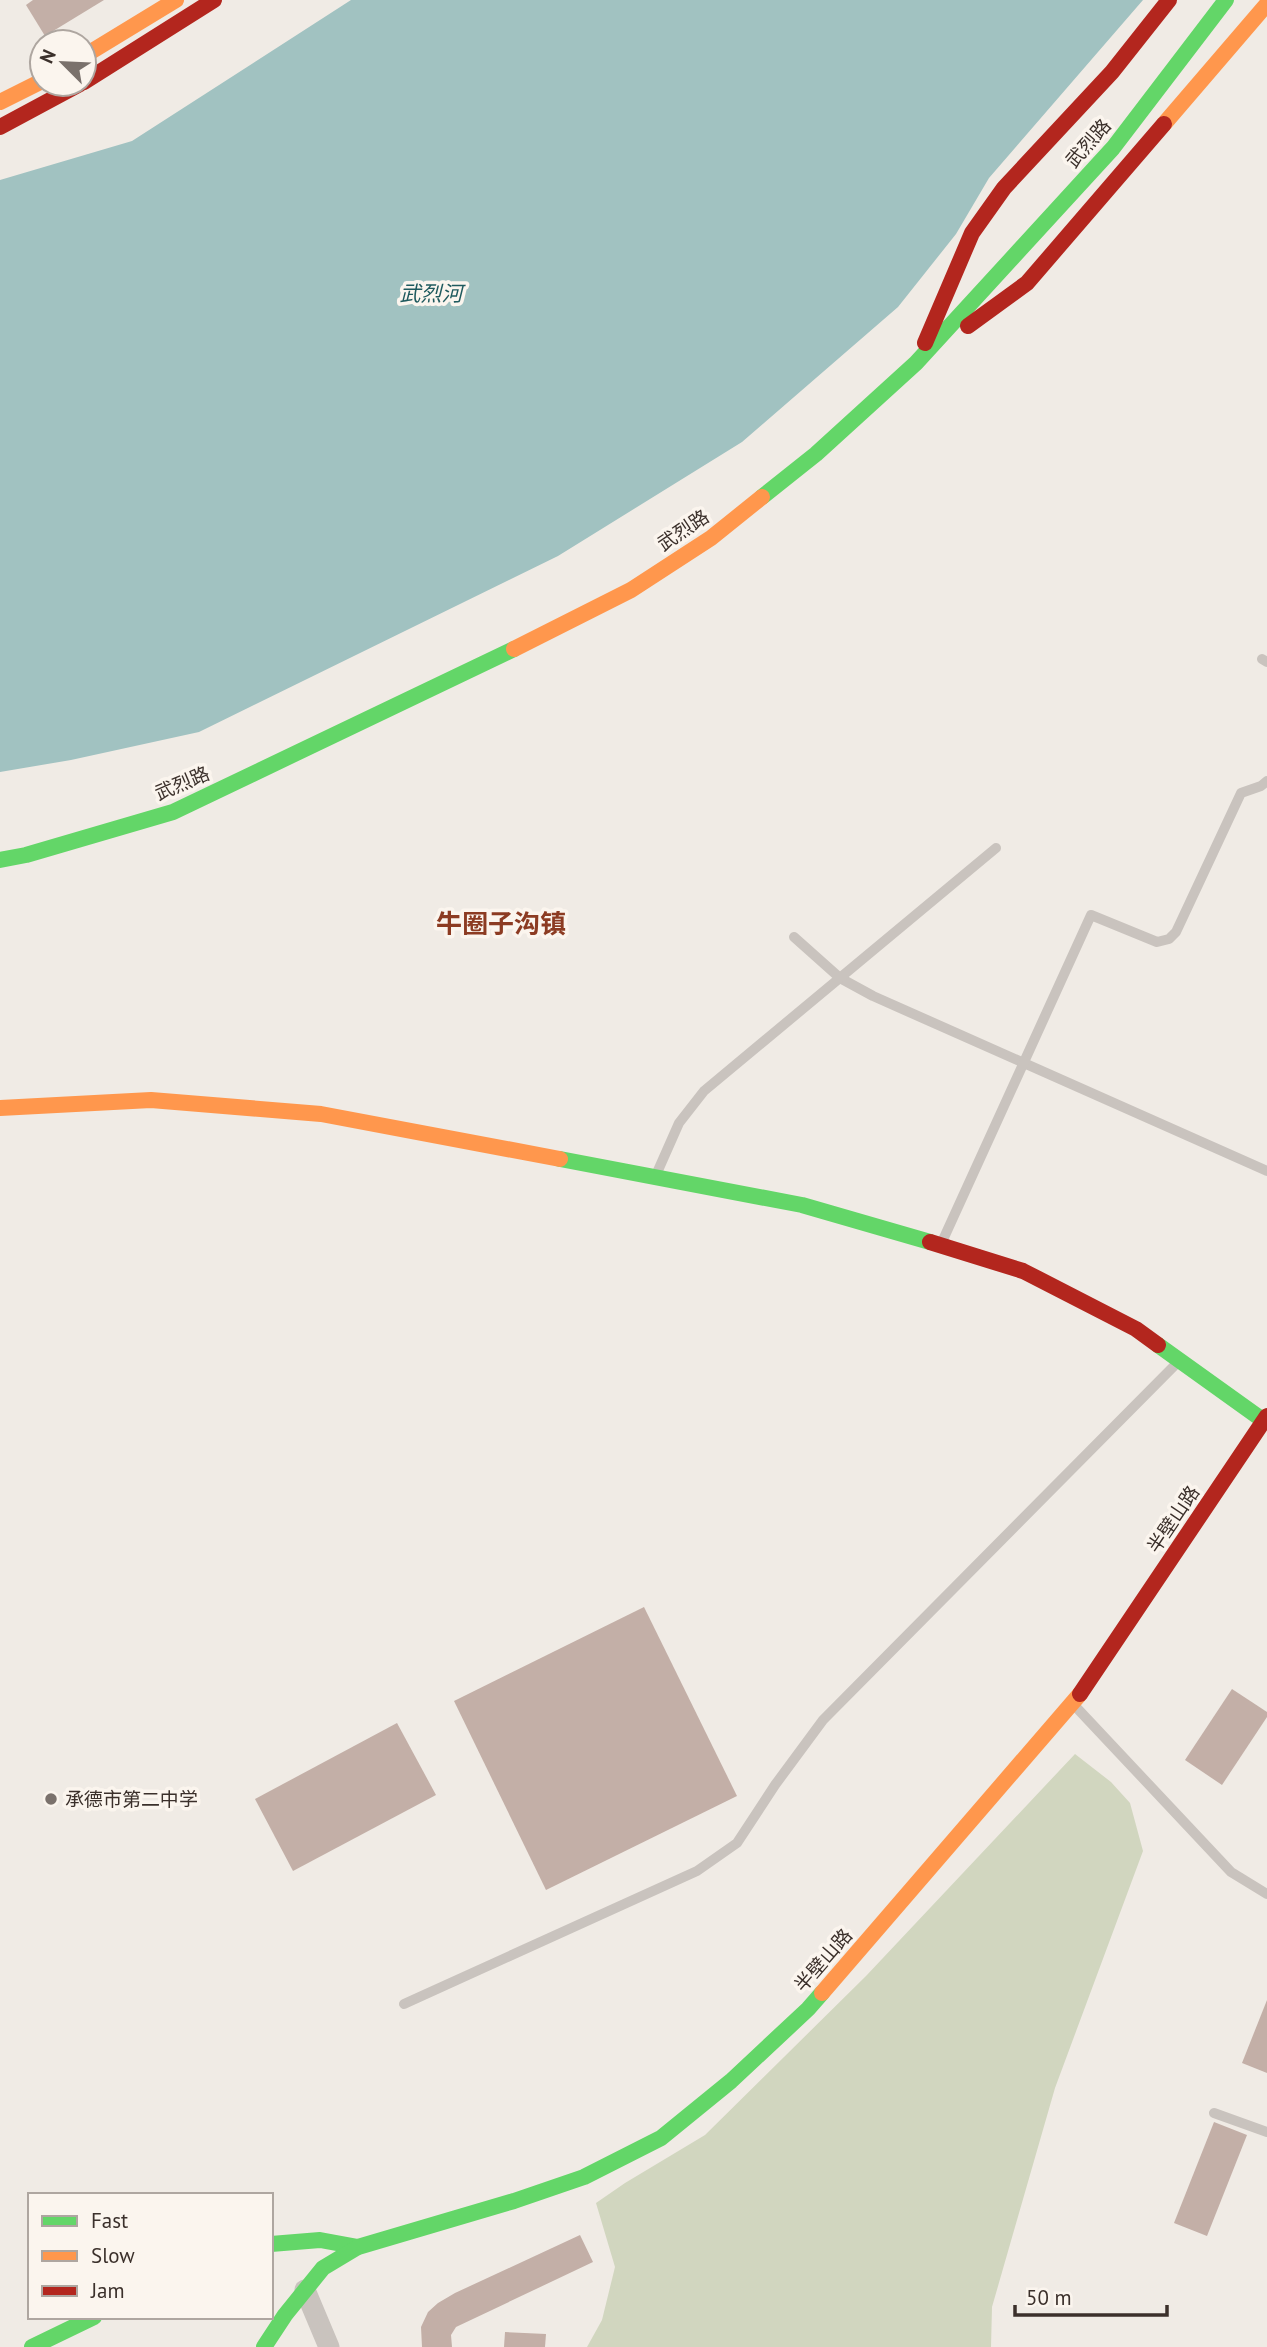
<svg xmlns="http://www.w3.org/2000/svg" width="1267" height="2347" font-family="'PT Sans','Noto Sans SC',sans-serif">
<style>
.green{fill:#d1d6bf}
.water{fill:#a1c2c1}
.building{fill:#c3afa7}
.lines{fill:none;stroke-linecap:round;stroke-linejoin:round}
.lane{stroke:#c9c3be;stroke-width:10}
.street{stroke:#c9c3be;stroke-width:21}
.fast{stroke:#63d668;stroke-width:16}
.slow{stroke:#ff974d;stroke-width:16}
.jam{stroke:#b3261e;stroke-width:16}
.poi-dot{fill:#7a716c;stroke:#fbf5ee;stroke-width:2.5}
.labels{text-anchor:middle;stroke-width:7;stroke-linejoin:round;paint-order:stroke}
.street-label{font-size:19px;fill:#3b302b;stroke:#fbf5ee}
.poi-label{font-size:19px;fill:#3b302b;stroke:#fbf5ee;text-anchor:start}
.water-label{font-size:21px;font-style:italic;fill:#1f5a5e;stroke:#fbf5ee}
.district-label{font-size:26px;font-weight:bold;fill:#8c3b22;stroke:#fbf5ee}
</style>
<rect width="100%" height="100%" fill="#f0ebe5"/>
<path class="green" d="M1075 1754 1111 1782 1130 1803 1143 1851 1055 2088 992 2307 991 2347H587L602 2320 615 2267 596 2203 625 2183 705 2135 866 1976Z"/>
<path class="water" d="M351 0H1143L989 178 956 234 898 307 742 442 558 556 199 732 71 760 0 772V180L132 141Z"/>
<g class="building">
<path d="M33 0H104L45 36 26 5Z"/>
<path d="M644 1607 737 1796 546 1890 454 1701Z"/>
<path d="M1232 1689 1267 1712V1717L1222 1785 1185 1760Z"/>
<path d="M397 1723 436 1795 293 1871 255 1799Z"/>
<path d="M1267 2000V2073L1242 2063Z"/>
<path d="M1214 2122 1247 2135 1207 2236 1174 2223Z"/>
<path d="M580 2235 593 2262 456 2327 451 2335 452 2347H422L421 2327 428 2312 438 2303 455 2293Z"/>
<path d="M505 2332 546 2334 545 2347H504Z"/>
</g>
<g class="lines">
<g class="lane">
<path d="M1262 659 1267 662"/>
<path d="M794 937 840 978 873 996 1267 1171"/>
<path d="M656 1175 679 1123 704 1091 996 848"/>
<path d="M942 1242 1091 915 1157 942 1169 939 1176 932 1241 793 1261 786 1267 781"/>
<path d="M1075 1706 1231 1872 1267 1894"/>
<path d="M404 2004 697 1871 737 1843 775 1785 823 1720 1179 1361"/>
<path d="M1214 2113 1267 2132"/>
</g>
<path class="street" d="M305 2290 329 2347"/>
<g class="fast">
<path d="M762 497 816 454 916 363 1113 148 1226 0"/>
<path d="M0 860 26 855 173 812 514 649"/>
<path d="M560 1159 802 1205 930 1242"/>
<path d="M1158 1345 1264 1421"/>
<path d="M271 2244 320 2240 358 2247"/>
<path d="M32 2347 94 2317"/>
<path d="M264 2347 285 2315 323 2268 358 2247 514 2201 584 2177 661 2138 731 2081 808 2009 822 1993"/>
</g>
<g class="slow">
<path d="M84 56 176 0"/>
<path d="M0 102 42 81"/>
<path d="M1164 124 1267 4"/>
<path d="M514 649 631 590 711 538 762 497"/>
<path d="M0 1108 151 1100 321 1114 560 1159"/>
<path d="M822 1993 1080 1694"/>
</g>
<g class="jam">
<path d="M84 82 214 0"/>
<path d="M0 127 80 84"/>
<path d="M968 326 1027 283 1164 124"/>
<path d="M925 343 972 233 1004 188 1112 72 1169 0"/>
<path d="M930 1242 1023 1271 1136 1329 1158 1345"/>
<path d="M1080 1694 1267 1416"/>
</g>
</g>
<circle class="poi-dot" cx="51" cy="1799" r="7"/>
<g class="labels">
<g class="street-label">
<text transform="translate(1088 143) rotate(-49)" y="7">武烈路</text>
<text transform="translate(683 530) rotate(-34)" y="7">武烈路</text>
<text transform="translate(182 783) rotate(-23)" y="7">武烈路</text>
<text transform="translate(1173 1519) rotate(-56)" y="7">半壁山路</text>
<text transform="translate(823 1960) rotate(-49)" y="7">半壁山路</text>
</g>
<g class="poi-label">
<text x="65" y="1806">承德市第二中学</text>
</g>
<g class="water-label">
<text x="431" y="301">武烈河</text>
</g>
<g class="district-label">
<text x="501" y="933">牛圈子沟镇</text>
</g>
</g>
<rect x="28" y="2193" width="245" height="126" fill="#fbf5ee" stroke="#aea6a0" stroke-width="2"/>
<rect x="42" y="2216" width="35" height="10" fill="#63d668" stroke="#aea6a0" stroke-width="2"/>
<text x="91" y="2228" font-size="21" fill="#3b302b">Fast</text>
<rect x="42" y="2251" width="35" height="10" fill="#ff974d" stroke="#aea6a0" stroke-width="2"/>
<text x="91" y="2263" font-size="21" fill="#3b302b">Slow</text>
<rect x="42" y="2286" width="35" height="10" fill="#b3261e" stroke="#aea6a0" stroke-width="2"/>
<text x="91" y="2298" font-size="21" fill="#3b302b">Jam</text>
<g transform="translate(63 63) rotate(294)"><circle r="33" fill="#fbf5ee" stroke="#aea6a0" stroke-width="2"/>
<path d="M0-5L12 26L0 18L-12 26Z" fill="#7a716c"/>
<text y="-10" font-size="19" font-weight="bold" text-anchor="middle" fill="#3b302b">N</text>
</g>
<path d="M1015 2305v10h152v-10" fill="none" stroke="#3b302b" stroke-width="3.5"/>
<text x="1026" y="2305" font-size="21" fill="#3b302b" stroke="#fbf5ee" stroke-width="5" paint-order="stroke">50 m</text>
</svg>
